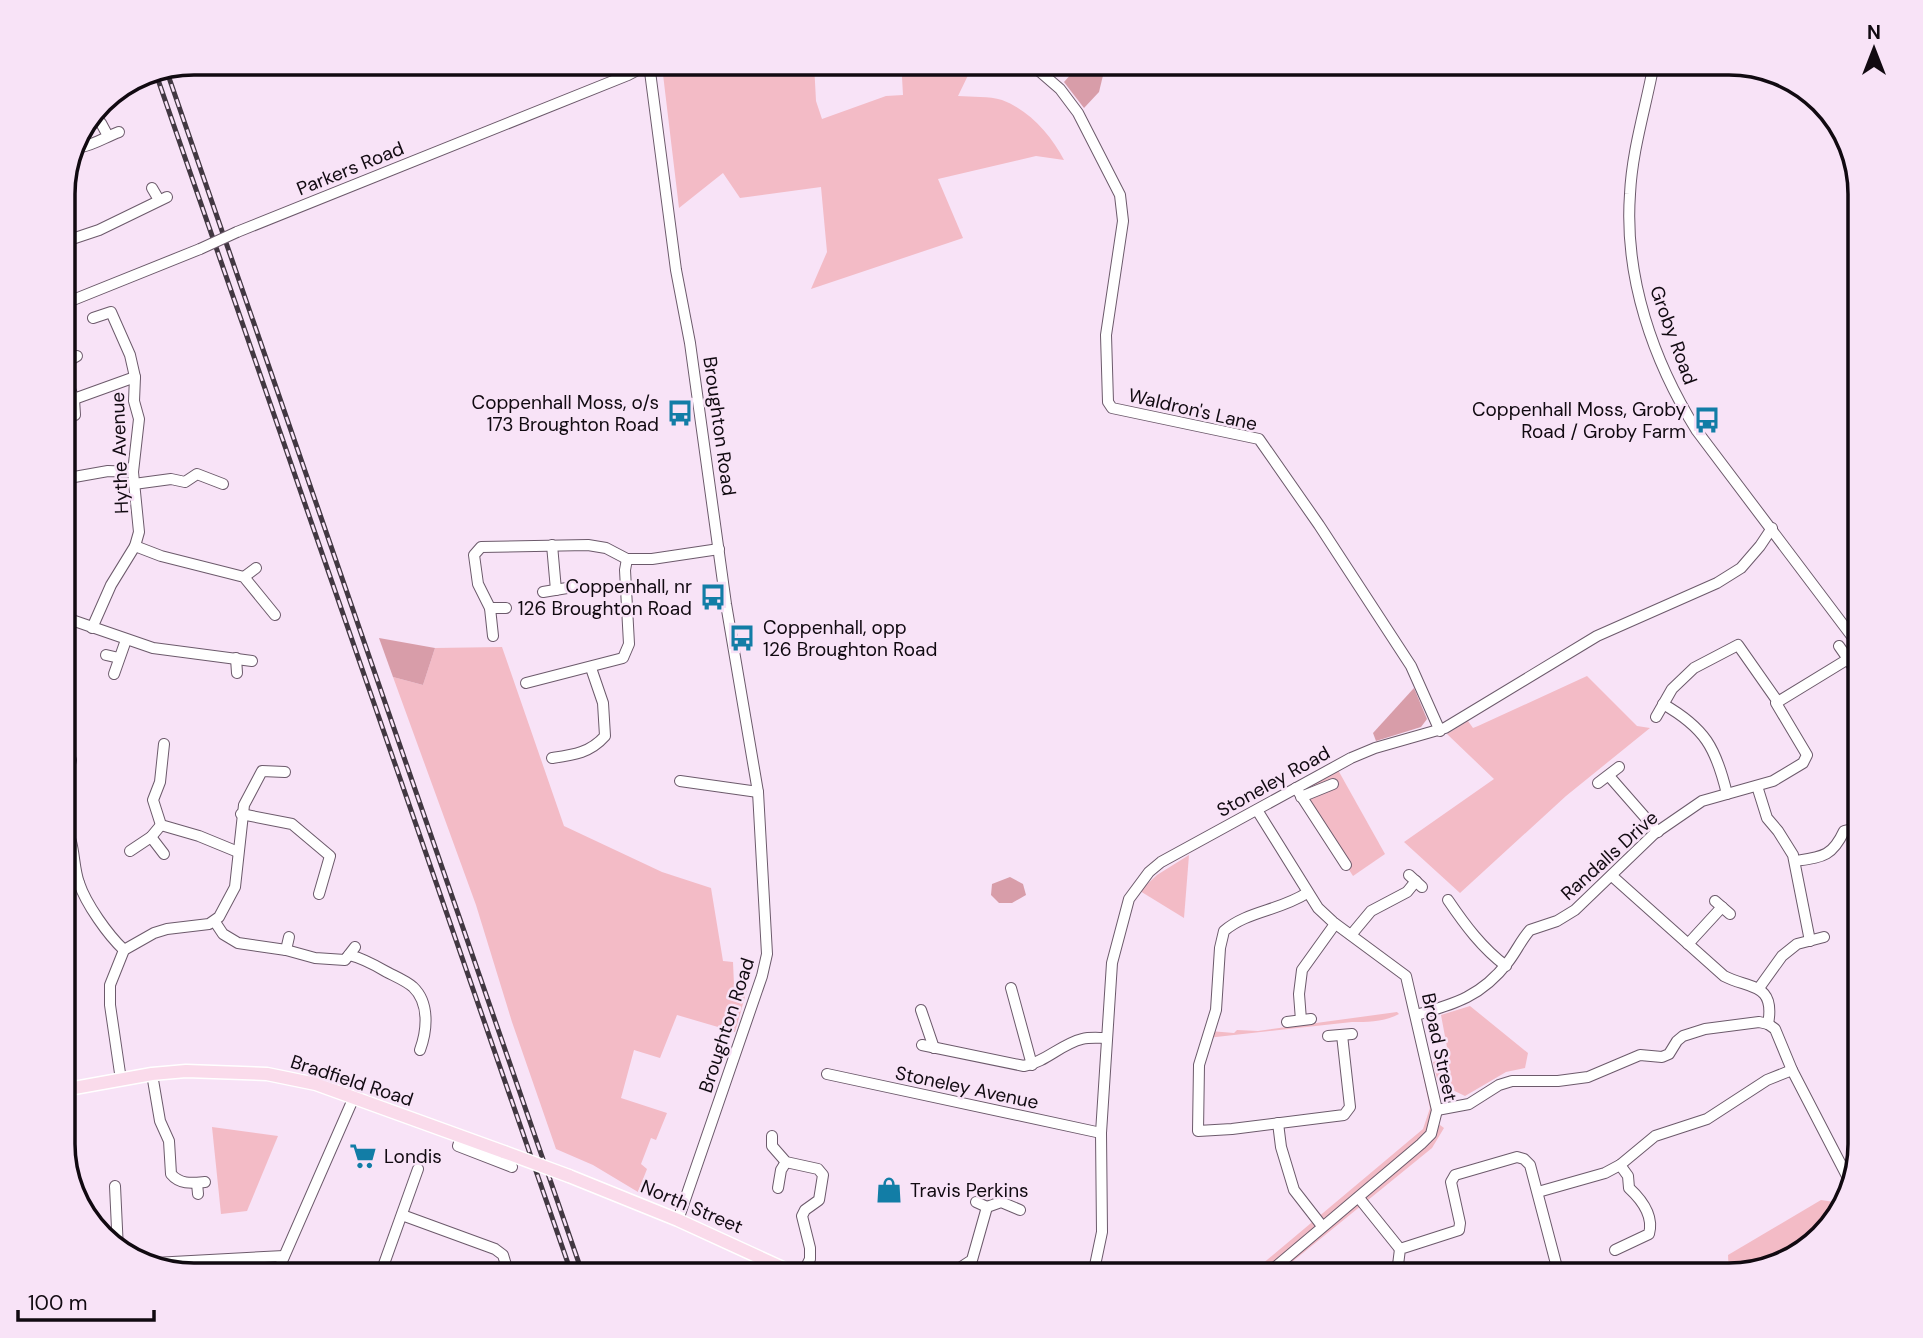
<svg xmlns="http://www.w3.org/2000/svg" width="1923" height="1338" font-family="'DM Sans',sans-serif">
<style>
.green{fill:#f3bbc6}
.forest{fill:#d89da9}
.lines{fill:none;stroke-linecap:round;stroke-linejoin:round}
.minor-casing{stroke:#6c5a6b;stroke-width:12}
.major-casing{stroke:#fff;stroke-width:15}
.minor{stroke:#fff;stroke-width:10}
.major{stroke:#fadbeb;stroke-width:12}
.rail-casing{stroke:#423842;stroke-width:5}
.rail{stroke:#f8e3f7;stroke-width:2.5;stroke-dasharray:8;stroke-linecap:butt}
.minor-bridge-casing{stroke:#6c5a6b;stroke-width:12;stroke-linecap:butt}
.major-bridge-casing{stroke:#fff;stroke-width:15;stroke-linecap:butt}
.minor-bridge{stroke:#fff;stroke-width:10}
.major-bridge{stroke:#fadbeb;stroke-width:12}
.labels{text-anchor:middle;stroke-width:5;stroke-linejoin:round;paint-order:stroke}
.street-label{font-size:19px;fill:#110a11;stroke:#f8e3f7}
.poi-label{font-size:19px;fill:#110a11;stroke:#f8e3f7;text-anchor:end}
.rim{fill:none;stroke:#110a11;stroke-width:3.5}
</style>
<rect width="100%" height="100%" fill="#f8e3f7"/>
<g class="green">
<path d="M665 63H754L757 67 763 63H814L816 101 822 119 886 96 903 95 902 77 905 63H974L958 96C972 97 989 96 1002 100 1029 110 1051 135 1064 160L1036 156 938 179 963 238 811 289 827 252 821 187 740 198 723 173 679 208 662 66Z"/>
<path d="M502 647 564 826 662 872 711 888 723 961 733 962 734 985 748 986 735 1032 677 1015 660 1058 634 1050 621 1098 667 1113 656 1140 651 1138 641 1164 647 1169 638 1192 593 1165 556 1149 512 1022 476 905 393 677 423 685 435 648Z"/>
<path d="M1587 676 1637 726 1650 728 1566 796 1460 893 1404 842 1494 779 1447 734 1468 721 1473 728 1478 726Z"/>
<path d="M1338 770 1385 854 1353 876 1296 788Z"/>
<path d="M1189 855 1184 918 1140 891 1157 875Z"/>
<path d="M1470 1006 1528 1053 1525 1068 1506 1072 1465 1096 1438 1083 1433 1062 1449 1058 1441 1015Z"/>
<path d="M1397 1012 1399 1014C1384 1022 1368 1022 1352 1022L1207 1038 1210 1031 1234 1033 1237 1030 1258 1031Z"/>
<path d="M1412 1024 1436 1122 1444 1128 1432 1148 1276 1275H1249L1423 1129 1430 1108Z"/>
<path d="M212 1127 278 1136 247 1211 221 1214Z"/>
<path d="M1821 1200 1841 1203 1838 1217 1794 1258 1729 1275 1728 1255Z"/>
</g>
<g class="forest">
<path d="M1081 63H1106L1099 92 1084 108 1064 82Z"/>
<path d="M379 638 435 648 423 685 393 677Z"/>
<path d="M1414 688 1427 719 1421 727 1376 741 1373 733Z"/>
<path d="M1010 877 1023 884 1026 895 1012 903H999L991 895 992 884Z"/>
</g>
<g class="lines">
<g class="minor-casing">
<g id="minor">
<path d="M1030 63 1060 89 1078 113 1120 195 1123 221 1106 335 1108 402 1112 408 1259 439 1319 525 1411 666 1440 731"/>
<path d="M1654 63C1646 107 1632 150 1630 194 1624 277 1653 361 1697 431L1860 647"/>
<path d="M649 64 676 270 690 343 726 604 758 792 767 954 762 976 678 1220"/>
<path d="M101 123 108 136"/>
<path d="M81 147C96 144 105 137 119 132"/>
<path d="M152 188 159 200"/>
<path d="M237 232 628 75 651 63"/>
<path d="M63 242 99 230 167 197"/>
<path d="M63 304 200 249"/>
<path d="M63 364 77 356"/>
<path d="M63 372 74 399 135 377"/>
<path d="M74 399 75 415"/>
<path d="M63 479 108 471 133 472"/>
<path d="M134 484 171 479 185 482 197 474 223 484"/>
<path d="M63 521 70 523"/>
<path d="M552 545 556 590"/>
<path d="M135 546 161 556 244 577 275 615"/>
<path d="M244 577 256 568"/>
<path d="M543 592 573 587"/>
<path d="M490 608H506"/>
<path d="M63 617 153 648 252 661"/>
<path d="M92 628 111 585 135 546 139 532 133 472 139 419 134 401 135 377 130 355 111 312 93 318"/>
<path d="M493 636 490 608 478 584 474 555 481 547 588 545 606 548 627 559H652L719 549"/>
<path d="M106 655 119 658"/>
<path d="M236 658 237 673"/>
<path d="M1848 659 1856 672"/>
<path d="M114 674 126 640"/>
<path d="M526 683 623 658 629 644 625 570 627 559"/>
<path d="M1663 704C1705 728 1716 748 1727 794"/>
<path d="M1656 717 1672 689 1694 668 1738 645 1778 702"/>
<path d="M63 738 71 760 63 794"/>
<path d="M164 744 160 782 153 800 161 825 199 836 238 852"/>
<path d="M552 758C573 755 590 753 605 736L603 703 591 668"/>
<path d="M1609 776 1658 832"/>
<path d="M680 781 758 792"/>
<path d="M1598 783 1619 767"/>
<path d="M1757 786 1767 818 1778 831 1793 855 1810 941"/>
<path d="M1296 788 1346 865"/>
<path d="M1301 797 1333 784"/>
<path d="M1257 810 1318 908 1333 922 1406 976 1437 1110 1431 1134 1421 1144 1266 1275"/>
<path d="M241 814 292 824 330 856 319 894"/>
<path d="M63 825C76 842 72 863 79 883 86 904 108 935 124 950"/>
<path d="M151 837 164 854"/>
<path d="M130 851 151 837 161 825"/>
<path d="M1795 861C1822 857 1832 857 1844 831L1860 827"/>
<path d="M1409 875 1422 887"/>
<path d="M1612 876 1724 976C1748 989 1776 982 1768 1024"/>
<path d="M63 889 79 883"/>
<path d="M1307 893C1279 911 1247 911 1224 931L1220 948 1216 1010 1199 1065 1198 1131 1232 1129 1344 1115 1350 1107 1342 1035"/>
<path d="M1448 900C1465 925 1482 948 1506 966"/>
<path d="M1715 901 1730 914"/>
<path d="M215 922 223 934 238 943 286 950 315 958 345 960 355 947"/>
<path d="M1351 935 1371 911 1407 892 1416 881"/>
<path d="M1688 944 1722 907"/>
<path d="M286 950 289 937"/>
<path d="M349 955C362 958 373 964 385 971 394 976 405 980 413 987 430 1003 427 1031 420 1050"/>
<path d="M1011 988 1032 1065"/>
<path d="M1759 988 1782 956 1797 944 1824 937"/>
<path d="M921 1010 934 1048"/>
<path d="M1416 1015C1455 1004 1482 996 1508 962 1516 952 1521 940 1530 930L1557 921 1575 910 1654 834 1702 801 1773 781 1803 763 1807 755 1776 703 1848 659 1839 646"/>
<path d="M1301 1020 1299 994 1302 970 1335 924"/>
<path d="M1287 1022 1311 1019"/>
<path d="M1768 1024 1775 1029 1792 1070 1849 1180"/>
<path d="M1328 1036 1352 1034"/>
<path d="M922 1045 1024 1066C1046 1062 1061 1044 1082 1039 1090 1037 1098 1038 1106 1038"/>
<path d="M152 1074 160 1121 169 1141 171 1174C180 1185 193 1183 205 1182"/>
<path d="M827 1074 1101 1133"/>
<path d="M121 1080 110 1005V985L124 950 154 933 167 929 209 924 219 917 235 887 244 805 262 771 285 772"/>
<path d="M1437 1110 1469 1104 1499 1085 1512 1081H1558L1588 1077 1640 1055 1662 1057 1669 1054 1677 1041 1683 1036 1705 1029 1759 1022 1768 1024"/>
<path d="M1278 1123 1281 1147 1294 1190 1322 1226"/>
<path d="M772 1136V1146L786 1162 818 1169 823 1175 819 1200 805 1210 802 1216 810 1248V1259L802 1275"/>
<path d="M461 1137 458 1146 512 1167"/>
<path d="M197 1183 198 1194"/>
<path d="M115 1186 118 1250"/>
<path d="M778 1188 781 1170 786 1162"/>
<path d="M1538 1192 1605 1173 1620 1165 1655 1136 1707 1119 1767 1080 1792 1070"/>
<path d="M1359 1198 1400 1249"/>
<path d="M976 1202 987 1207"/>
<path d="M402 1215 495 1249 503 1255 509 1275"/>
<path d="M1615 1250 1649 1234C1654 1216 1642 1200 1629 1188L1628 1176 1620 1165"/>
<path d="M154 1263 284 1256"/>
<path d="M276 1275 354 1097"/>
<path d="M380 1275 418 1169"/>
<path d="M949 1275 972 1260 987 1207 1001 1202 1020 1210"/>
<path d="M1093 1275 1102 1232 1101 1133 1112 963 1129 899 1149 872 1161 862 1351 758 1375 748 1445 728 1597 636 1717 583 1741 568 1760 546 1772 528"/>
<path d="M1389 1275 1398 1265 1400 1249 1459 1230 1460 1223 1451 1182 1455 1175 1517 1157 1524 1159 1530 1165 1559 1275"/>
</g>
</g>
<g class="major-casing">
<g id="major">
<path d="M63 1090 152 1074 186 1071 267 1074 316 1084 504 1152"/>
<path d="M569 1176 678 1220 798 1275"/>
</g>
</g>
<use href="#minor" class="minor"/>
<use href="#major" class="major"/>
<g class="rail-casing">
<g id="rail">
<path d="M166 69 583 1275"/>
<path d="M155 71 572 1275"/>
</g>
</g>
<use href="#rail" class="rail"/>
<g class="minor-bridge-casing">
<path id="minor-bridge" d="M200 249 237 232"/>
</g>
<g class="major-bridge-casing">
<path id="major-bridge" d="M504 1152 569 1176"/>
</g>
<use href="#minor-bridge" class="minor-bridge"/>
<use href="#major-bridge" class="major-bridge"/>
</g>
<defs>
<g id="bus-bare" transform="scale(2.1)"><path d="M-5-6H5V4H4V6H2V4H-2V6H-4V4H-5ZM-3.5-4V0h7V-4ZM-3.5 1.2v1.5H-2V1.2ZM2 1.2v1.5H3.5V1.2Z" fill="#127da6" stroke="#f8e3f7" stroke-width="2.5" paint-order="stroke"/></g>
<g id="supermarket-bare" transform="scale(2.1)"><path d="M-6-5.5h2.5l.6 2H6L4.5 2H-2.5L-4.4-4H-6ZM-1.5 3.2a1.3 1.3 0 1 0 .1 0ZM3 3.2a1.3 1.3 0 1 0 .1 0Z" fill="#127da6" stroke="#f8e3f7" stroke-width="2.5" paint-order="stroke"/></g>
<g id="shop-bare" transform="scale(2.1)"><path d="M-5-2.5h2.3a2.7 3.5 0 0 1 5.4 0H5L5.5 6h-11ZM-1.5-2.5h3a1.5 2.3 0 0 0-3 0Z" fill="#127da6" stroke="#f8e3f7" stroke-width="2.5" paint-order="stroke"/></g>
</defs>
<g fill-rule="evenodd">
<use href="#bus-bare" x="680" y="413"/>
<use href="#bus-bare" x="1707" y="420"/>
<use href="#bus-bare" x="713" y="597"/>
<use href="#bus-bare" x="742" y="638"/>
<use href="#supermarket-bare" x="363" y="1156"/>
<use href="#shop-bare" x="889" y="1190"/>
</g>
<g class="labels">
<g class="street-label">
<text transform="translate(350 168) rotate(-22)" y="7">Parkers Road</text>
<text transform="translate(1674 335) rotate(70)" y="7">Groby Road</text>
<text transform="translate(1193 409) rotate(13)" y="7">Waldron's Lane</text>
<text transform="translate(720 426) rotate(82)" y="7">Broughton Road</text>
<text transform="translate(119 453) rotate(-92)" y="7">Hythe Avenue</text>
<text transform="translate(1273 781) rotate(-29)" y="7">Stoneley Road</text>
<text transform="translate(1609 855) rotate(-42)" y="7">Randalls Drive</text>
<text transform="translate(726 1025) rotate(-72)" y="7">Broughton Road</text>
<text transform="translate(1440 1047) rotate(78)" y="7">Broad Street</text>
<text transform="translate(352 1080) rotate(18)" y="7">Bradfield Road</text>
<text transform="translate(967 1087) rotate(12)" y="7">Stoneley Avenue</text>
<text transform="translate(692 1206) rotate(23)" y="7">North Street</text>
</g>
<g class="poi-label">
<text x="659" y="409">Coppenhall Moss, o/s<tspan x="659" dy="22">173 Broughton Road</tspan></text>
<text x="1686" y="416">Coppenhall Moss, Groby<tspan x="1686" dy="22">Road / Groby Farm</tspan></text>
<text x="692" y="593">Coppenhall, nr<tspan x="692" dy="22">126 Broughton Road</tspan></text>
<text x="763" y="634" text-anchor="start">Coppenhall, opp<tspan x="763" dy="22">126 Broughton Road</tspan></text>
<text x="384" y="1163" text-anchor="start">Londis</text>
<text x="910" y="1197" text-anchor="start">Travis Perkins</text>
</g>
</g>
<path d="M0 0H1923V1338H0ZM194 75H1729A119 119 0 0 1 1848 194V1144A119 119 0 0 1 1729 1263H194A119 119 0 0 1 75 1144V194A119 119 0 0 1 194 75Z" fill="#f8e3f7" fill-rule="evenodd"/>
<path class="rim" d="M194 75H1729A119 119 0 0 1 1848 194V1144A119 119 0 0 1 1729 1263H194A119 119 0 0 1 75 1144V194A119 119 0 0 1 194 75Z"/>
<g transform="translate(1874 49)" stroke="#f8e3f7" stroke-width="5" paint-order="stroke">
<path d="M0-5L12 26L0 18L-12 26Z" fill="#110a11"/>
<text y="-10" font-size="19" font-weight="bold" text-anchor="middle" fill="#110a11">N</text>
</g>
<path d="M18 1310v10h136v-10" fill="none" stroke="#110a11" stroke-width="3.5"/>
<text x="28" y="1310" font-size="21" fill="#110a11" stroke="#f8e3f7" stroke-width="5" paint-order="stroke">100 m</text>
</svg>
